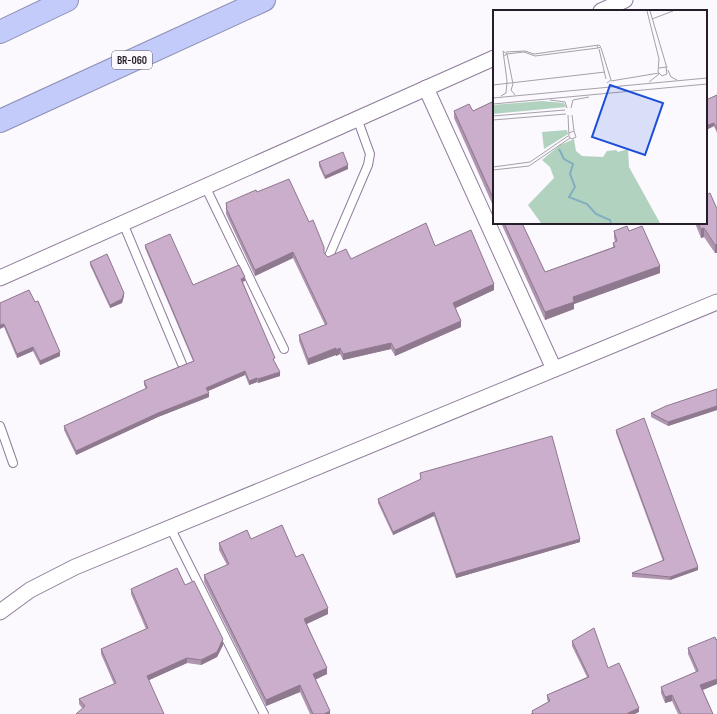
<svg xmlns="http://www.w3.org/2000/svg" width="717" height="714" font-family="'Sofia Sans Condensed',sans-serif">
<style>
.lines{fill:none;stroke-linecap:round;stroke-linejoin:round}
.lane-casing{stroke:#907e9b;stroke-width:10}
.street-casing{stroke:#907e9b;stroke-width:17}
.highway-casing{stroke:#8b8eb1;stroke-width:24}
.lane{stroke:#fff;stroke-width:8}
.street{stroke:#fff;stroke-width:15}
.highway{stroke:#c2cbfa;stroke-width:22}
.wall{fill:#af95af}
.shaded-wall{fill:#8e798f}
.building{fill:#cbadcc;stroke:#8e798f}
.labels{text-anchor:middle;stroke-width:3.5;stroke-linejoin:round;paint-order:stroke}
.shield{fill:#fbf8fe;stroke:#655f69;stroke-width:1}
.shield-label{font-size:11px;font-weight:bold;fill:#251d29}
.inset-river{fill:none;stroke:#81afc0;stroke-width:2}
.inset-road{fill:none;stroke:#a5a0a9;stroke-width:1}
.view{fill:#1d4ed8;fill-opacity:0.15;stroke:#1d4ed8;stroke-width:2}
.inset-edge{fill:none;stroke:#251d29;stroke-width:2}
</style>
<rect width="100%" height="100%" fill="#fbf8fe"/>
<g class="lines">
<g class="lane-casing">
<g id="lane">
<path d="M205 186 284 349"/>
<path d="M123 223 182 364"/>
<path d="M329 256 368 165 370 154 357 118"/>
<path d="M0 426 13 463"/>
<path d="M170 527 264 714"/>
</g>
</g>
<g class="street-casing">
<g id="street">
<path d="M601 11 625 0"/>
<path d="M426 88 554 369"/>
<path d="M0 278 494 58"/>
<path d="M0 612 30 590 75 567 717 302"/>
</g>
</g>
<g class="highway-casing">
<g id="highway">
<path d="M0 32 67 0"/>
<path d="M0 121 264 0"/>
</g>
</g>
<use href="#lane" class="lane"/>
<use href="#street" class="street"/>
<use href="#highway" class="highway"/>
</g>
<g class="wall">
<path d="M717 95V133L714 126 708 129 706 125V100Z"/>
<path d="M494 101V208L454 118V111H473Z"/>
<path d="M319 162 348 169 325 179 319 166Z"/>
<path d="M257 192 309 222 324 253 328 257 351 259 435 246 494 290 456 308 461 327 395 356 391 349 343 360 340 354 336 356V355L308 365 299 341V335L325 325 293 258 255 276 226 214V203Z"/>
<path d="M717 209 715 253 704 237 701 238 695 223H706Z"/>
<path d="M501 223H522L545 272 613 247V243L615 242 614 238V231H629L660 273 574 304V309L545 320Z"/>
<path d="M145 245 193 285 245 281 243 282 280 376 258 383 257 382 249 385 245 375 208 391 209 397 158 417 76 455 64 430V426L146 389 144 385V381L193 361 145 248Z"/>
<path d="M90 262 124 296 122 303 110 308 90 265Z"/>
<path d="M0 303 60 356 40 365 33 351 17 358 4 327Z"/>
<path d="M717 389V410L668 426 651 417V413Z"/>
<path d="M616 430 698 570 670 580 632 577V573L663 561 616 433Z"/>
<path d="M420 473 580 542 456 578 434 516 393 535 378 503V499L421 479Z"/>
<path d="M251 539 296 557 328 614 307 624 327 674 315 679 330 714H310L300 692 266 706 204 582V575L227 565 219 550V543Z"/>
<path d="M185 585 223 645 217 657 201 665 187 663 149 680 82 708 79 704V699L114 684 101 654V649L146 629 131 594V589Z"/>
<path d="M572 641 608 668 639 712 532 713V711L548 702 547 699V695L587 677 572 646Z"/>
<path d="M688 648 717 684 703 690 713 714H678L672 701 665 703 661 693V687L696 672 688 654Z"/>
</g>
<g class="shaded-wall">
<path d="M714 123V126L708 129V125Z"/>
<path d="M348 165V169L325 179V176Z"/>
<path d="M704 228V237L701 238V229Z"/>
<path d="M717 244V253H715V245Z"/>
<path d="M293 252V258L255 276V270Z"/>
<path d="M660 266V273L574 304V309L545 320V312L573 297Z"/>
<path d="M245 277V281L241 282V279Z"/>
<path d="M494 284V290L453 309V303Z"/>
<path d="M124 293V296L122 303 110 308V305Z"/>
<path d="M461 321V327L395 356V350Z"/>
<path d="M4 324V327L0 329V325Z"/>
<path d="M391 343V349L343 360V354Z"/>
<path d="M33 347V351L17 358V354Z"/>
<path d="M336 348V355L308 365V359Z"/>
<path d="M340 348V354L336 356V350Z"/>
<path d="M60 352V356L40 365V361Z"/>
<path d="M245 371V375L206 392V388Z"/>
<path d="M280 372V376L258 383V379Z"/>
<path d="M257 378V382L249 385V381Z"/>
<path d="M209 393V397L158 417 76 455V451L158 413Z"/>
<path d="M717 406V410L668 426V422Z"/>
<path d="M434 512V516L393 535V532Z"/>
<path d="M580 539V542L456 578V574Z"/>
<path d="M698 567V570L670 580V577Z"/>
<path d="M328 608V614L304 625V619Z"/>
<path d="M223 639V645L217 657 201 665V660Z"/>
<path d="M187 658V663L147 681V676Z"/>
<path d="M327 668V674L313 681V674Z"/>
<path d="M717 679V684L700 691V685Z"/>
<path d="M300 685V692L266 706V700Z"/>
<path d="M672 695V701L665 703V697Z"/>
<path d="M639 708V712L635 714H626Z"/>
<path d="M330 711V714H324Z"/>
</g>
<g class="building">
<path d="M717 95V129L714 123 708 125 706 121V100Z"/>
<path d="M494 101V200L454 111 469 104 473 111Z"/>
<path d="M343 152 348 165 325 176 319 162Z"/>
<path d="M289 179 309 222 313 220 324 247V253L328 257 346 249 351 259 426 223 435 246 471 230 494 284 453 303 461 321 395 350 391 343 343 354 340 348 336 350V348L308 359 299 335 327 324 293 252 255 270 226 208H227L226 203 256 190 257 192Z"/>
<path d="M710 193 717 209V244L715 245 704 228 701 229 698 223H706V195Z"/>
<path d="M504 223H522L545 272 615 247 613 243 617 241 614 231 627 226 629 231 642 226 660 266 573 297 574 302 545 312Z"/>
<path d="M170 234 193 285 239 265 245 277 241 279 275 358 273 359 280 372 258 379 257 378 249 381 245 371 206 388 209 393 158 413 76 451 64 426 147 388 144 381 194 361 145 245Z"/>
<path d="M107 254 124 293 122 299 110 305 90 262Z"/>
<path d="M29 290 35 302 38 301 60 352 40 361 33 347 17 354 4 324 0 325V303Z"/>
<path d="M717 389V406L668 422 651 413 666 406Z"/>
<path d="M644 418 698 567 670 577 632 573 664 560 616 430Z"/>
<path d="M552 436 580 539 456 574 434 512 393 532 378 499 421 479 420 473Z"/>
<path d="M282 525 296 557 303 554 328 608 304 619 327 668 313 674 330 711 324 714H313L300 685 266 700 204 575 229 564 219 543 247 530 251 539Z"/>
<path d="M177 568 185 585 194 581 223 639 217 652 201 660 187 658 147 676 164 714H76L85 706 79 699 116 683 101 649 148 628 131 589Z"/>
<path d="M594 628 608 668 619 663 639 708 626 714H531L533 713 532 711 550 701 547 695 589 677 572 641Z"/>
<path d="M715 637 716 640 717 639V679L700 685 713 714H681L672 695 665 697 661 687 698 671 688 648Z"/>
</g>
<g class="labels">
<rect class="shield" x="112" y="51" width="40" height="18" rx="3"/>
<g class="shield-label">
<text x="132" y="64">BR-060</text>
</g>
</g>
<g transform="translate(493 10)">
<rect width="214" height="214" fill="#fbf8fe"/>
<path d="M49 91 71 93 73 97 0 104V95ZM74 120 75 124 51 139 49 122ZM81 129 83 141 89 146 110 147 114 141 123 140 125 142 135 139 136 157 167 213H48L35 195 61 168 57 157 49 150 67 135Z" fill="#b1d2be"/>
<path class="inset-river" d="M66 139 71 149 80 154 77 164 82 177 76 187 94 194 103 204 117 210 118 213"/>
<path class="inset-road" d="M154 1 166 49 165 62 169 66 174 64 173 57 166 58M157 1 174 58M159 9 180 1M108 38 118 70 114 73M106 39 113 69M13 42 32 41 41 44 106 35 108 37 105 38 104 36M14 44 31 42 42 46 105 38M14 44 20 74M175 60 178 67 184 70M118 71 166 63M156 72 166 64M20 74 18 80 22 85M0 75 112 62M8 86 13 83 14 71 10 41 14 44 11 46M0 88 214 68M57 90 72 92 74 98M0 94 214 74M78 98 80 90 96 87M75 105 76 127 79 129 83 127 81 121 76 123M79 105 81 121M0 106 72 100M0 110 73 104M0 157 37 152 75 126M0 160 36 156 77 128"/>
<path class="view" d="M117 75 170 93 152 145 99 127Z"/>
<rect width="214" height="214" class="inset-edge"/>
</g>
</svg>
